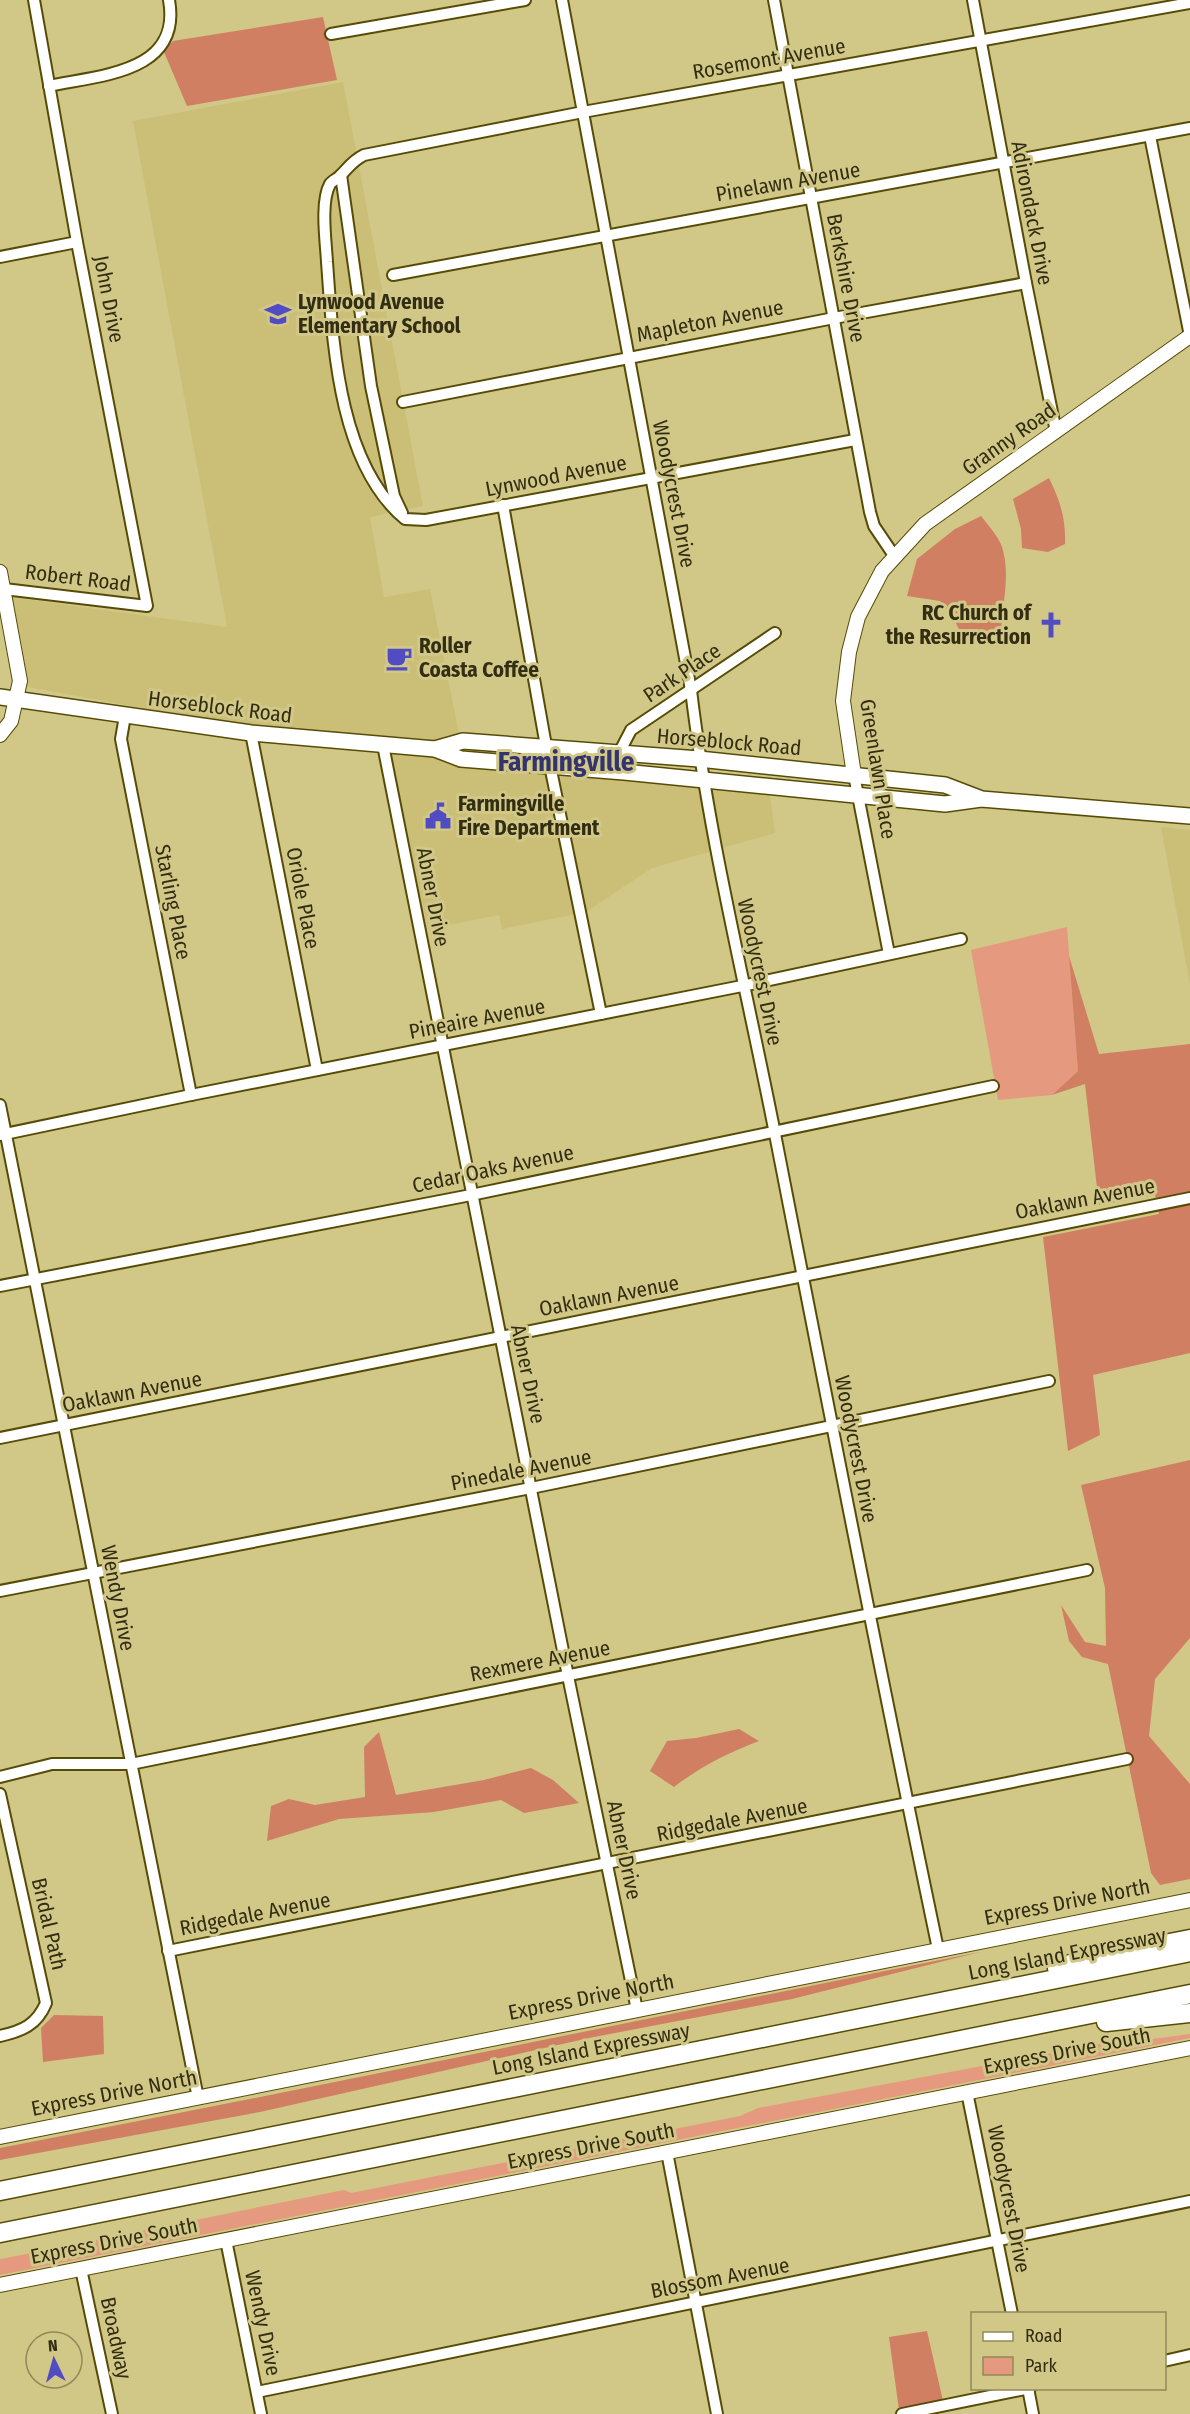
<svg xmlns="http://www.w3.org/2000/svg" width="1190" height="2414" font-family="'Fira Sans Condensed',sans-serif">
<style>
.built{fill:#cbbf77}
.green{fill:#e59a80}
.forest{fill:#d17f63}
.lines{fill:none;stroke-linecap:round;stroke-linejoin:round}
.street-casing{stroke:#574c06;stroke-width:14}
.secondary-casing{stroke:#574c06;stroke-width:16}
.primary-casing{stroke:#574c06;stroke-width:18}
.highway-casing{stroke:#574c06;stroke-width:21}
.street{stroke:#fff;stroke-width:10}
.secondary{stroke:#fff;stroke-width:14}
.primary{stroke:#fff;stroke-width:15}
.highway{stroke:#fff;stroke-width:18}
.labels{text-anchor:middle;stroke-width:6;stroke-linejoin:round;paint-order:stroke}
.street-label{font-size:21px;fill:#322d13;stroke:#d1c787}
.poi-label{font-size:21px;font-weight:bold;fill:#322d13;stroke:#d1c787;text-anchor:start}
.district-label{font-size:27px;font-weight:bold;fill:#33336e;stroke:#d1c787}
</style>
<rect width="100%" height="100%" fill="#d1c787"/>
<g class="built">
<path d="M343 82 423 506 370 517 384 597 430 589 460 739 769 788 775 833 652 868 586 912 502 929 499 915 428 929 391 754 23 686 9 597 227 627 133 121Z"/>
<path d="M1161 827 1190 830V984Z"/>
</g>
<g class="green">
<path d="M1067 927 1078 1071 1052 1095 998 1100 971 950Z"/>
<path d="M1190 2034V2038L0 2275V2259L11 2257 344 2190 351 2193 740 2116 758 2108 1116 2041 1130 2042Z"/>
</g>
<g class="forest">
<path d="M323 17 337 80 187 106 164 52 173 41Z"/>
<path d="M1049 478C1060 500 1066 519 1065 544L1048 552 1022 548 1021 529 1013 499Z"/>
<path d="M981 516C988 525 999 537 1002 547 1011 575 1002 605 1001 633H961L951 614 940 601 907 596 917 559 955 529Z"/>
<path d="M1069 956 1099 1054 1190 1044V1353L1093 1375 1100 1435 1068 1451 1043 1237 1159 1214 1155 1195 1099 1205 1085 1084 1052 1095 1078 1071Z"/>
<path d="M1190 1460V1638L1155 1679 1149 1736 1190 1784V1879L1160 1885 1151 1873 1108 1664 1082 1657 1069 1641 1061 1605 1085 1642 1106 1646 1105 1588 1081 1485Z"/>
<path d="M739 1729 759 1741C728 1753 701 1766 674 1787L650 1771 667 1741 696 1738Z"/>
<path d="M379 1732 396 1795 484 1780 531 1768 553 1780 579 1803 524 1813 501 1800 434 1812 339 1819 267 1841 271 1806 289 1799 315 1805 365 1797 364 1747Z"/>
<path d="M980 1952 792 1999 589 2038 260 2112 0 2160V2148C327 2085 653 2017 980 1952Z"/>
<path d="M54 2015 103 2016 104 2054 43 2062 41 2028Z"/>
<path d="M927 2331 943 2401 899 2410 889 2337Z"/>
</g>
<g class="lines">
<g class="street-casing">
<g id="street">
<path d="M562 0 691 690C709 840 746 986 775 1134 828 1406 881 1678 938 1949"/>
<path d="M774 0 870 512 874 526 895 557"/>
<path d="M973 0 1026 283 1056 432"/>
<path d="M331 34 525 0"/>
<path d="M49 86C100 75 182 73 169 0"/>
<path d="M1150 136 1190 336"/>
<path d="M341 175 371 386 394 496 402 513"/>
<path d="M0 257 77 242"/>
<path d="M393 275 1190 128"/>
<path d="M403 402 834 318 1026 283"/>
<path d="M855 440 426 520 405 519C338 463 333 343 327 262 326 242 320 202 330 184 332 181 337 179 340 176 349 167 352 161 364 155L583 112 1190 3"/>
<path d="M503 505 546 746 601 1014"/>
<path d="M4 589 147 606 77 242 34 0"/>
<path d="M125 716 121 739 191 1095"/>
<path d="M251 733 317 1070"/>
<path d="M383 745 568 1676 637 2010"/>
<path d="M619 753 631 730 775 633"/>
<path d="M854 775 889 954"/>
<path d="M0 1105 198 2098"/>
<path d="M0 1135 191 1095 742 986 961 939"/>
<path d="M0 1286 471 1195 993 1086"/>
<path d="M0 1438 1190 1198"/>
<path d="M0 1591 531 1488 1049 1381"/>
<path d="M0 1777 52 1764H131L1087 1570"/>
<path d="M0 1794 46 2003C37 2025 22 2031 0 2036"/>
<path d="M168 1951 1127 1759"/>
<path d="M967 2092 1012 2314"/>
<path d="M667 2152 717 2414"/>
<path d="M226 2240 261 2414"/>
<path d="M81 2269 112 2414"/>
<path d="M1164 2361 1190 2355"/>
<path d="M1028 2388 1033 2414"/>
<path d="M257 2392 1190 2201"/>
<path d="M902 2414 1030 2388"/>
</g>
</g>
<g class="secondary-casing">
<g id="secondary">
<path d="M0 572 20 681 11 721 0 735"/>
<path d="M854 775 843 701 849 652 858 617 882 571 925 524 1190 336"/>
<path d="M0 2137 1190 1900"/>
<path d="M0 2285 1190 2048"/>
</g>
</g>
<g class="primary-casing">
<g id="primary">
<path d="M0 697 251 733 435 749 461 759 624 772 945 804 981 799 1190 816"/>
<path d="M435 749 463 741 699 759 945 785 979 798"/>
</g>
</g>
<g class="highway-casing">
<g id="highway">
<path d="M1057 1968 1088 1959 1190 1939"/>
<path d="M1106 2022 1190 2013"/>
<path d="M0 2191 1190 1952"/>
<path d="M0 2233 1190 1994"/>
</g>
</g>
<use href="#street" class="street"/>
<use href="#secondary" class="secondary"/>
<use href="#primary" class="primary"/>
<use href="#highway" class="highway"/>
</g>
<defs>
<g id="school-bare" transform="scale(2.07)"><path d="M0-5L7-2L0 1L-7-2ZM-4 1L0 2.5L4 1V4Q0 6-4 4Z" fill="#524cc3" stroke="#d1c787" stroke-width="2.5" paint-order="stroke"/></g>
<g id="church-bare" transform="scale(2.07)"><path d="M-1.2-6h2.4v3.5h3.3v2.4h-3.3V6h-2.4V-.1h-3.3v-2.4h3.3Z" fill="#524cc3" stroke="#d1c787" stroke-width="2.5" paint-order="stroke"/></g>
<g id="cafe-bare" transform="scale(2.07)"><path d="M-5.5-4.5H6V0H3Q3 3.5 0 3.5H-2.5Q-5.5 3.5-5.5 0ZM3-3.2v2h1.7v-2ZM-6 4.5H4V6H-6Z" fill="#524cc3" stroke="#d1c787" stroke-width="2.5" paint-order="stroke"/></g>
<g id="civic-bare" transform="scale(2.07)"><path d="M-.6-6.5H3V-4.5H.6V-3L4-1V1h2V6H-6V1h2V-1L-.6-3ZM-1.2 2.5V6h2.4V2.5Z" fill="#524cc3" stroke="#d1c787" stroke-width="2.5" paint-order="stroke"/></g>
</defs>
<g fill-rule="evenodd">
<use href="#school-bare" x="278" y="314"/>
<use href="#church-bare" x="1051" y="625"/>
<use href="#cafe-bare" x="399" y="658"/>
<use href="#civic-bare" x="438" y="816"/>
</g>
<g class="labels">
<g class="street-label">
<text transform="translate(769 59) rotate(-10)" y="7">Rosemont Avenue</text>
<text transform="translate(788 182) rotate(-10)" y="7">Pinelawn Avenue</text>
<text transform="translate(1032 213) rotate(79)" y="7">Adirondack Drive</text>
<text transform="translate(846 278) rotate(79)" y="7">Berkshire Drive</text>
<text transform="translate(109 299) rotate(79)" y="7">John Drive</text>
<text transform="translate(710 321) rotate(-11)" y="7">Mapleton Avenue</text>
<text transform="translate(1009 439) rotate(-35)" y="7">Granny Road</text>
<text transform="translate(556 476) rotate(-11)" y="7">Lynwood Avenue</text>
<text transform="translate(674 494) rotate(79)" y="7">Woodycrest Drive</text>
<text transform="translate(78 578) rotate(7)" y="7">Robert Road</text>
<text transform="translate(682 673) rotate(-34)" y="7">Park Place</text>
<text transform="translate(220 707) rotate(7)" y="7">Horseblock Road</text>
<text transform="translate(729 742) rotate(5)" y="7">Horseblock Road</text>
<text transform="translate(878 769) rotate(81)" y="7">Greenlawn Place</text>
<text transform="translate(433 897) rotate(79)" y="7">Abner Drive</text>
<text transform="translate(303 898) rotate(79)" y="7">Oriole Place</text>
<text transform="translate(173 902) rotate(79)" y="7">Starling Place</text>
<text transform="translate(760 972) rotate(78)" y="7">Woodycrest Drive</text>
<text transform="translate(477 1019) rotate(-11)" y="7">Pineaire Avenue</text>
<text transform="translate(493 1169) rotate(-12)" y="7">Cedar Oaks Avenue</text>
<text transform="translate(1085 1199) rotate(-11)" y="7">Oaklawn Avenue</text>
<text transform="translate(609 1296) rotate(-11)" y="7">Oaklawn Avenue</text>
<text transform="translate(528 1374) rotate(78)" y="7">Abner Drive</text>
<text transform="translate(132 1392) rotate(-11)" y="7">Oaklawn Avenue</text>
<text transform="translate(856 1449) rotate(79)" y="7">Woodycrest Drive</text>
<text transform="translate(521 1470) rotate(-11)" y="7">Pinedale Avenue</text>
<text transform="translate(118 1598) rotate(79)" y="7">Wendy Drive</text>
<text transform="translate(540 1661) rotate(-11)" y="7">Rexmere Avenue</text>
<text transform="translate(732 1820) rotate(-11)" y="7">Ridgedale Avenue</text>
<text transform="translate(624 1850) rotate(78)" y="7">Abner Drive</text>
<text transform="translate(1067 1902) rotate(-11)" y="7">Express Drive North</text>
<text transform="translate(255 1914) rotate(-11)" y="7">Ridgedale Avenue</text>
<text transform="translate(49 1924) rotate(77)" y="7">Bridal Path</text>
<text transform="translate(1067 1954) rotate(-11)" y="7">Long Island Expressway</text>
<text transform="translate(591 1997) rotate(-11)" y="7">Express Drive North</text>
<text transform="translate(591 2049) rotate(-11)" y="7">Long Island Expressway</text>
<text transform="translate(1067 2051) rotate(-11)" y="7">Express Drive South</text>
<text transform="translate(114 2093) rotate(-11)" y="7">Express Drive North</text>
<text transform="translate(591 2146) rotate(-11)" y="7">Express Drive South</text>
<text transform="translate(1009 2199) rotate(79)" y="7">Woodycrest Drive</text>
<text transform="translate(114 2241) rotate(-11)" y="7">Express Drive South</text>
<text transform="translate(720 2278) rotate(-11)" y="7">Blossom Avenue</text>
<text transform="translate(263 2323) rotate(78)" y="7">Wendy Drive</text>
<text transform="translate(116 2338) rotate(78)" y="7">Broadway</text>
</g>
<g class="poi-label">
<text x="298" y="309">Lynwood Avenue<tspan x="298" dy="24">Elementary School</tspan></text>
<text x="1031" y="620" text-anchor="end">RC Church of<tspan x="1031" dy="24">the Resurrection</tspan></text>
<text x="419" y="653">Roller<tspan x="419" dy="24">Coasta Coffee</tspan></text>
<text x="458" y="811">Farmingville<tspan x="458" dy="24">Fire Department</tspan></text>
</g>
<g class="district-label">
<text x="566" y="771">Farmingville</text>
</g>
</g>
<rect x="971" y="2312" width="195" height="78" fill="#d1c787" stroke="#918959" stroke-width="1.5"/>
<rect x="983" y="2332" width="30" height="9" fill="#ffffff" stroke="#918959" stroke-width="1.5"/>
<text x="1025" y="2342" font-size="18" fill="#322d13">Road</text>
<rect x="983" y="2357" width="30" height="18" fill="#e59a80" stroke="#918959" stroke-width="1.5"/>
<text x="1025" y="2372" font-size="18" fill="#322d13">Park</text>
<g transform="translate(54 2360) rotate(355)"><circle r="28" fill="#d1c787" stroke="#918959" stroke-width="1.5"/>
<path d="M0-4.5L10 22L0 15L-10 22Z" fill="#524cc3"/>
<text y="-9" font-size="16" font-weight="bold" text-anchor="middle" fill="#322d13">N</text>
</g>
</svg>
